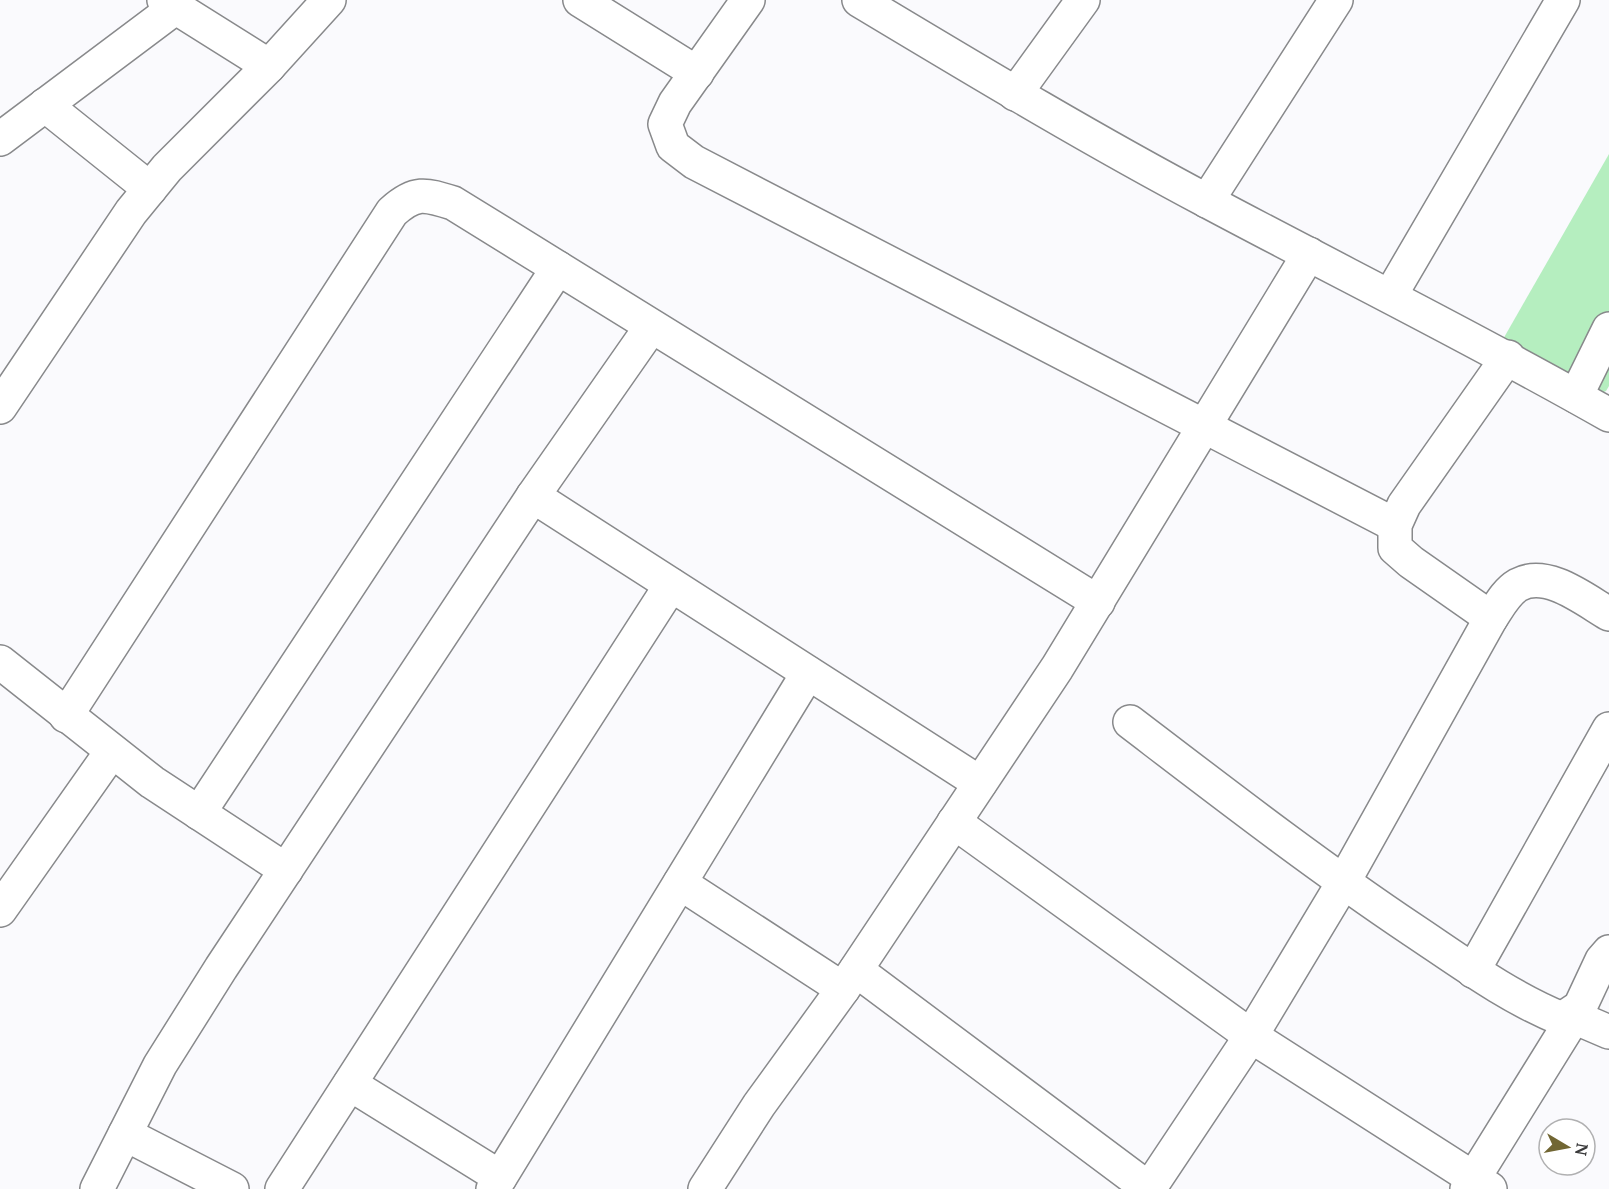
<svg xmlns="http://www.w3.org/2000/svg" width="1609" height="1189" font-family="'PT Serif',serif">
<style>
.green{fill:#b5eebf}
.lines{fill:none;stroke-linecap:round;stroke-linejoin:round}
.minor-casing{stroke:#88898b;stroke-width:36}
.minor{stroke:#fff;stroke-width:33}
</style>
<rect width="100%" height="100%" fill="#fafafd"/>
<path class="green" d="M1609 154V386L1606 391 1567 408 1486 369Z"/>
<g class="lines">
<g class="minor-casing">
<g id="minor">
<path d="M164 0 269 66"/>
<path d="M580 0 697 73"/>
<path d="M748 0 675 103 665 124 673 146 694 162 1395 525"/>
<path d="M859 0C974 69 1090 139 1209 202 1342 273 1478 340 1609 415"/>
<path d="M1015 94 1083 0"/>
<path d="M45 105 150 189"/>
<path d="M0 139 176 7"/>
<path d="M1207 201 1336 0"/>
<path d="M1390 296 1563 0"/>
<path d="M1576 396 1609 329"/>
<path d="M0 407 131 212 167 168 269 66 329 0"/>
<path d="M533 496 980 783"/>
<path d="M1491 618 1411 562 1395 548V525L1404 505 1508 357"/>
<path d="M0 662 152 782 286 870"/>
<path d="M66 716 392 212C415 191 425 194 453 203L1098 602"/>
<path d="M1130 722C1223 793 1316 865 1413 930 1461 962 1508 997 1562 1019L1580 1007 1602 960 1609 952"/>
<path d="M199 813 558 268"/>
<path d="M954 822 1251 1036 1490 1189"/>
<path d="M680 883 843 989"/>
<path d="M0 910 112 751"/>
<path d="M856 970 1149 1189"/>
<path d="M1473 971 1609 729"/>
<path d="M1574 1017 1609 1032"/>
<path d="M350 1084 500 1177"/>
<path d="M125 1134 232 1189"/>
<path d="M97 1189 160 1065 221 968 533 496 651 327"/>
<path d="M282 1189 671 585"/>
<path d="M493 1189 808 673"/>
<path d="M705 1189 759 1105 843 989 1057 668 1309 254"/>
<path d="M1149 1189 1251 1036 1343 883 1491 618C1499 606 1506 592 1518 585 1547 569 1585 600 1609 614"/>
<path d="M1467 1189 1580 1007"/>
</g>
</g>
<use href="#minor" class="minor"/>
</g>
<g transform="translate(1567 1147) rotate(100)"><circle r="28" fill="#ffffff" stroke="#b0b0b1" stroke-width="1.5"/>
<path d="M0-4.5L10 22L0 15L-10 22Z" fill="#716633"/>
<text y="-9" font-size="16" font-weight="bold" text-anchor="middle" fill="#3a3a3b">N</text>
</g>
</svg>
